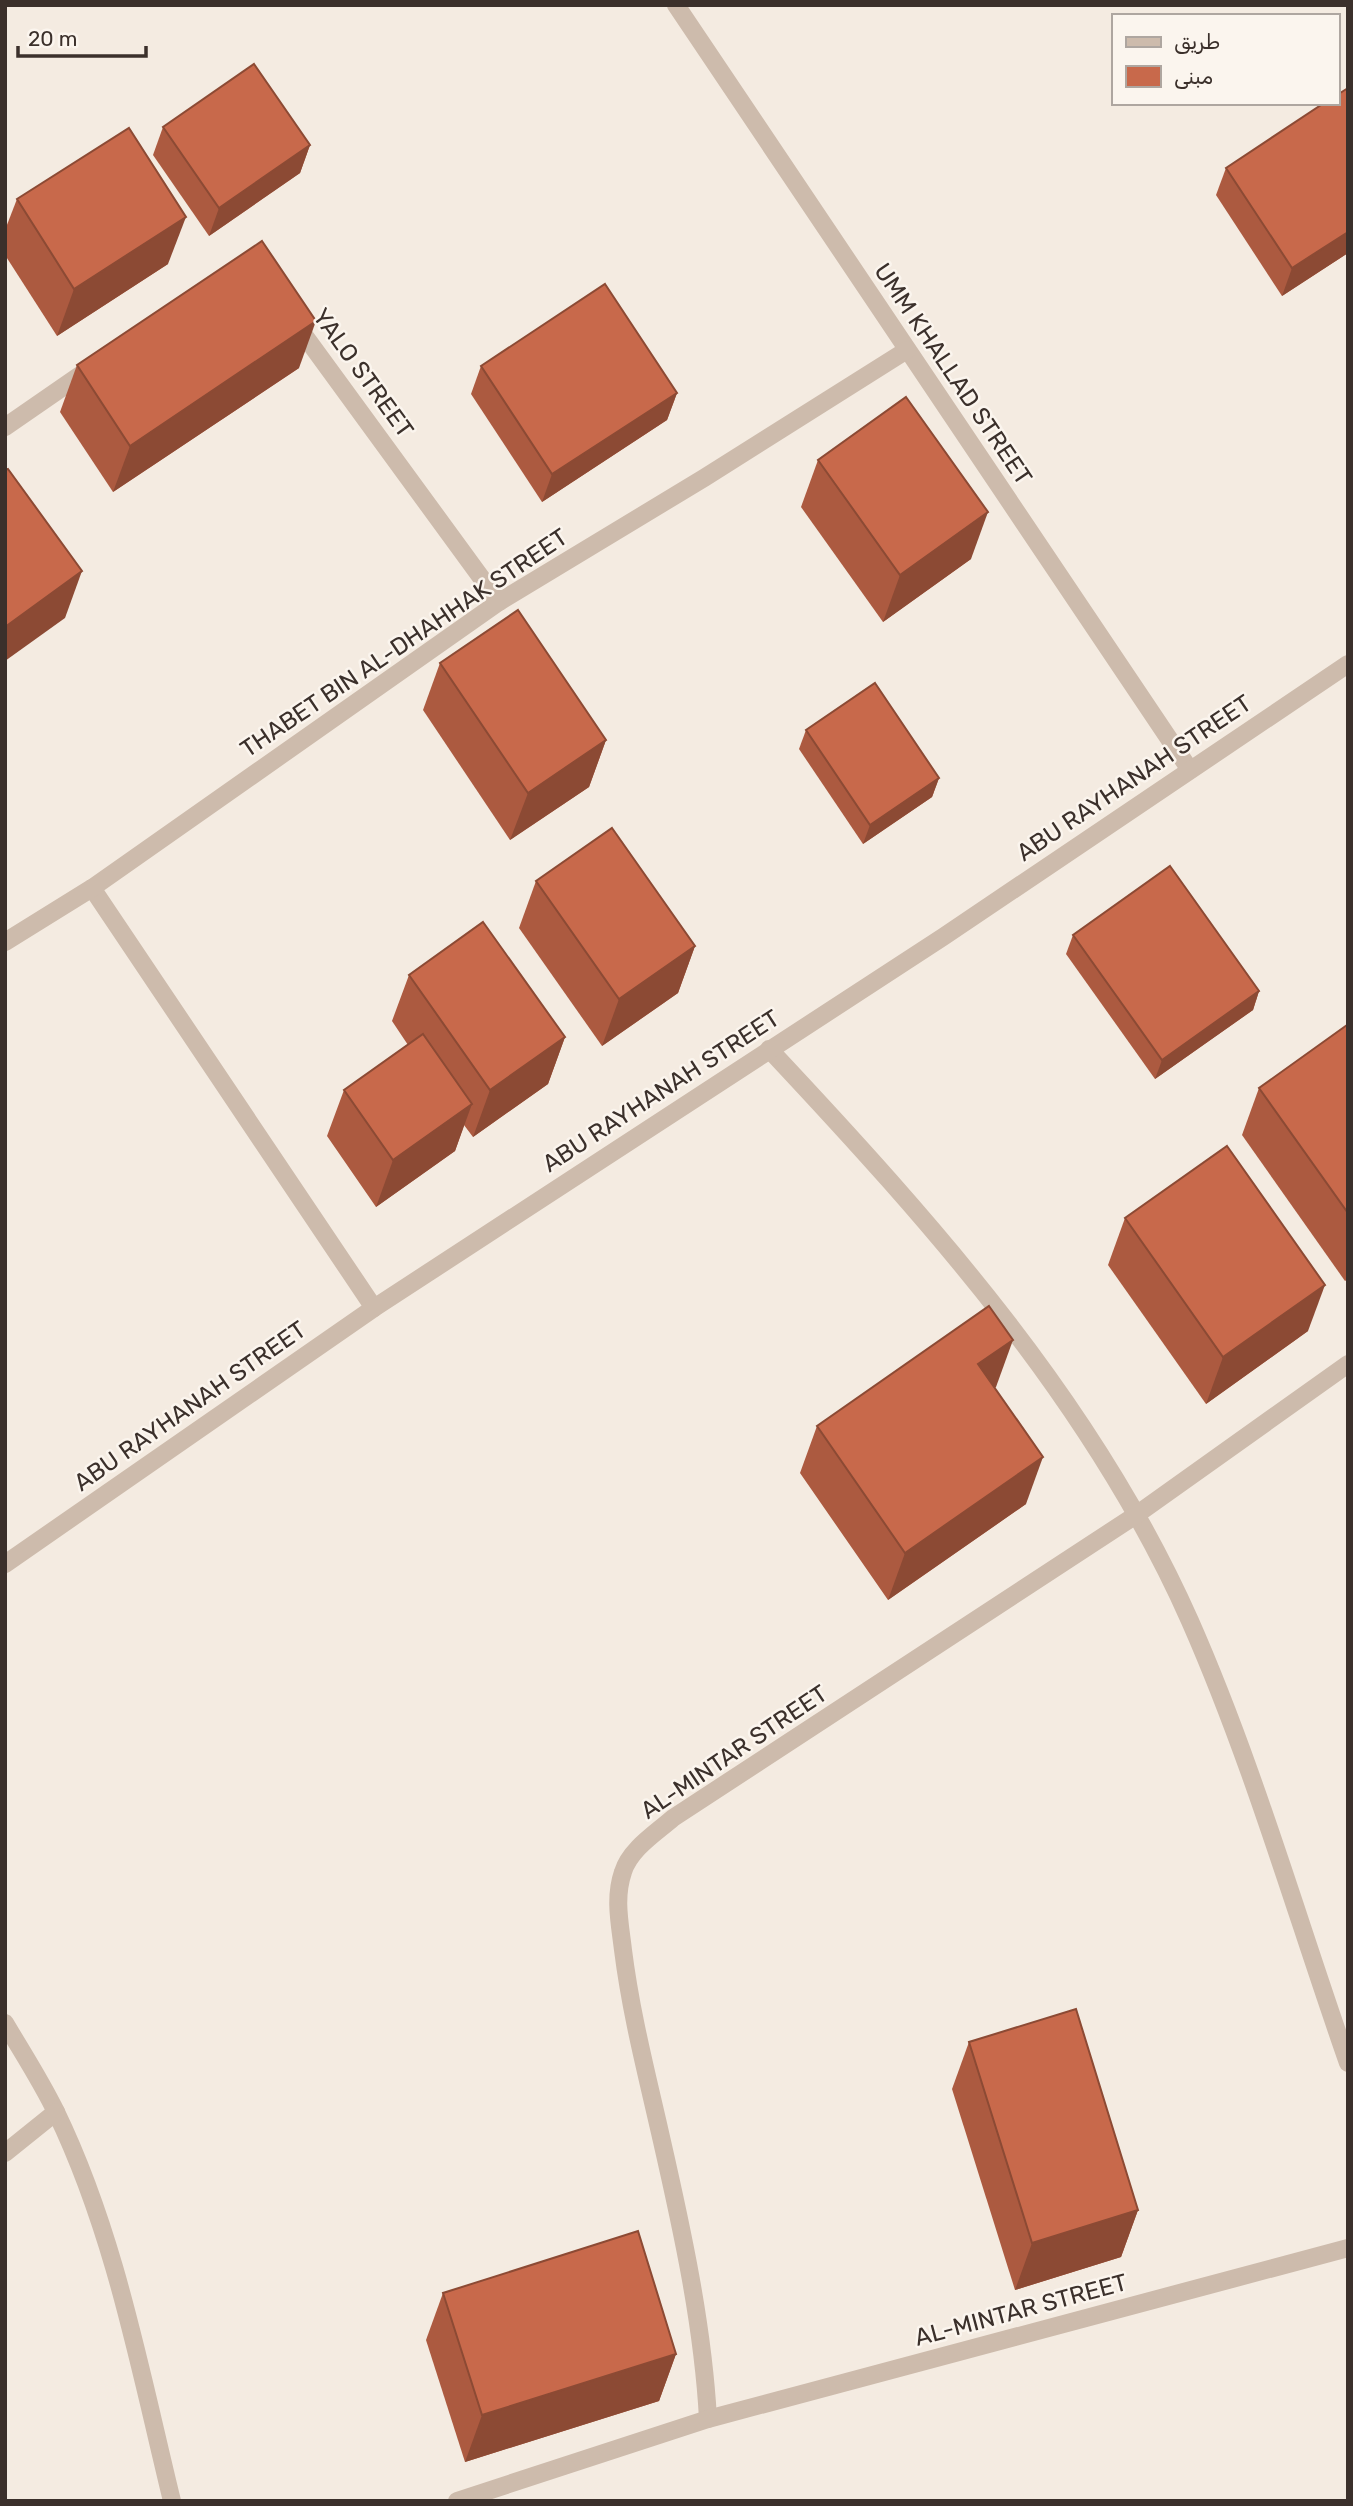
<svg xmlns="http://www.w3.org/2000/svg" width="1353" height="2506" font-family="Rubik,'Noto Naskh Arabic',sans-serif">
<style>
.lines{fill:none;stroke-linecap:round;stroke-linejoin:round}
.minor{stroke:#cdbbac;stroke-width:18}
.wall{fill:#ac5a40}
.shaded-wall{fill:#8c4a34}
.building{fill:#c8694b;stroke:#8c4a34;stroke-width:2}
.labels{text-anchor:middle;stroke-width:5;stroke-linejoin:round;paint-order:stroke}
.street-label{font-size:24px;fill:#3b302b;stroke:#fbf5ee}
</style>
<rect width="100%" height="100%" fill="#f4ebe1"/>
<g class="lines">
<g class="minor">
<path d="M676 5 1190 770"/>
<path d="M296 324 499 602"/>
<path d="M5 427 89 369"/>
<path d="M92 888 374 1308"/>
<path d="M5 942 92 888 499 602 704 478 907 350"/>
<path d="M769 1049C931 1222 1093 1402 1190 1621 1253 1764 1296 1915 1348 2063"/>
<path d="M5 1564 374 1308 943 937 1348 664"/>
<path d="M5 2023C22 2052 41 2081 56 2112 115 2234 140 2370 172 2501"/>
<path d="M5 2153 56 2112"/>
<path d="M708 2419C703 2325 682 2229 661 2137 647 2075 631 2014 623 1950 620 1924 614 1898 623 1872 630 1849 656 1833 673 1818L1136 1515 1348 1364"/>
<path d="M457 2501 708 2419 1348 2248"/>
</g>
</g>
<g class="wall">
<path d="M163 127 310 145 300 173 209 236 153 155Z"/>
<path d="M1226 168 1348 253 1282 296 1216 195Z"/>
<path d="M17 199 168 264 57 336 5 255V230Z"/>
<path d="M77 365 299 368 113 492 60 412Z"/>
<path d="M481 366 677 393 667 420 542 502 471 394Z"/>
<path d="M818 460 971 559 883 622 801 507Z"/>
<path d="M440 663 606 740 589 787 510 840 423 710Z"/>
<path d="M806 730 939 778 932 797 863 844 799 749Z"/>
<path d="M536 881 695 946 678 993 602 1046 519 928Z"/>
<path d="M1073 935 1259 991 1253 1010 1155 1079 1066 954Z"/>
<path d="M409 975 565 1037 548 1084 473 1137 464 1125 455 1151 376 1207 327 1136 344 1090 408 1045 392 1021Z"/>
<path d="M1348 1026V1279L1345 1281 1242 1135 1259 1088Z"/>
<path d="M1125 1218 1308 1331 1206 1404 1108 1265Z"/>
<path d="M996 1387 994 1388 1026 1504 888 1600 800 1473 817 1426Z"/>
<path d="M969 2042 1138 2210 1121 2257 1015 2290 952 2089Z"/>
<path d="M443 2293 676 2354 659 2401 465 2462 426 2340Z"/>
</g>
<g class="shaded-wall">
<path d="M310 145 300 173 209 236 219 208Z"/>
<path d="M186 217 168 264 57 336 74 289Z"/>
<path d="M1348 232V253L1282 296 1292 268Z"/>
<path d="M316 321 299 368 113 492 130 446Z"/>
<path d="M677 393 667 420 542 502 552 474Z"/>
<path d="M988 512 971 559 883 622 900 575Z"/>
<path d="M82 571 65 618 5 661V627Z"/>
<path d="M606 740 589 787 510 840 528 793Z"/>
<path d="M939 778 932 797 863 844 870 825Z"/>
<path d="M695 946 678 993 602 1046 619 999Z"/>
<path d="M1259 991 1253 1010 1155 1079 1162 1060Z"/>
<path d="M565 1037 548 1084 473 1137 490 1090Z"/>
<path d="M472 1104 455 1151 376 1207 393 1160Z"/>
<path d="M1325 1285 1308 1331 1206 1404 1223 1357Z"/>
<path d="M1013 1340 996 1387 961 1411 978 1364Z"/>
<path d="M1043 1457 1026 1504 888 1600 905 1553Z"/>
<path d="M1138 2210 1121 2257 1015 2290 1032 2243Z"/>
<path d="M676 2354 659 2401 465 2462 482 2415Z"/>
</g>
<g class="building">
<path d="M254 64 310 145 219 208 163 127Z"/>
<path d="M1348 88V232L1292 268 1226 168 1324 103H1337V95Z"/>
<path d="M129 128 186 217 74 289 17 199Z"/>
<path d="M262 241 316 321 130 446 77 365Z"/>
<path d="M605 284 677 393 552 474 481 366Z"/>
<path d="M906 397 988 512 900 575 818 460Z"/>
<path d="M8 469 82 571 5 627V470Z"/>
<path d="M518 610 606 740 528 793 440 663Z"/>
<path d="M875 683 939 778 870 825 806 730Z"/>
<path d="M612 828 695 946 619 999 536 881Z"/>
<path d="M1170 866 1259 991 1162 1060 1073 935Z"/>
<path d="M483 922 565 1037 490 1090 409 975Z"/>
<path d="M1347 1025 1348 1026V1213L1259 1088Z"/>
<path d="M423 1034 472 1104 393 1160 344 1090Z"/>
<path d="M1227 1146 1325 1285 1223 1357 1125 1218Z"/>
<path d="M989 1306 1013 1340 978 1364 1043 1457 905 1553 817 1426Z"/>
<path d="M1076 2009 1138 2210 1032 2243 969 2042Z"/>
<path d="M638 2231 676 2354 482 2415 443 2293Z"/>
</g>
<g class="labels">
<g class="street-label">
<text transform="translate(363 373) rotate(54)" y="8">YALO STREET</text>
<text transform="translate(953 374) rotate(56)" y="8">UMM KHALLAD STREET</text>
<text transform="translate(404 643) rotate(-34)" y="8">THABET BIN AL-DHAHHAK STREET</text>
<text transform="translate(1134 778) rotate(-34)" y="8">ABU RAYHANAH STREET</text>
<text transform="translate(661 1091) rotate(-33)" y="8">ABU RAYHANAH STREET</text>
<text transform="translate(190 1406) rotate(-35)" y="8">ABU RAYHANAH STREET</text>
<text transform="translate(734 1752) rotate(-34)" y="8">AL-MINTAR STREET</text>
<text transform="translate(1021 2310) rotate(-15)" y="8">AL-MINTAR STREET</text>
</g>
</g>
<rect width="1353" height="2506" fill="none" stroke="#3b302b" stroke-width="14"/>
<rect x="1112" y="14" width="228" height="91" fill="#fbf5ee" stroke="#aea6a0" stroke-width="2"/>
<rect x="1126" y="37" width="35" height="10" fill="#cdbbac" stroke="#aea6a0" stroke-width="2"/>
<text x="1174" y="49" font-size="21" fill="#3b302b">طريق</text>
<rect x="1126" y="66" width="35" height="21" fill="#c8694b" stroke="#aea6a0" stroke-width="2"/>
<text x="1174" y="84" font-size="21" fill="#3b302b">مبنى</text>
<path d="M18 46v10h128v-10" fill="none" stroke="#3b302b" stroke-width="3.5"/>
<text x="28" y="46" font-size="21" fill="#3b302b" stroke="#fbf5ee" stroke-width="5" paint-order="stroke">20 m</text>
</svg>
